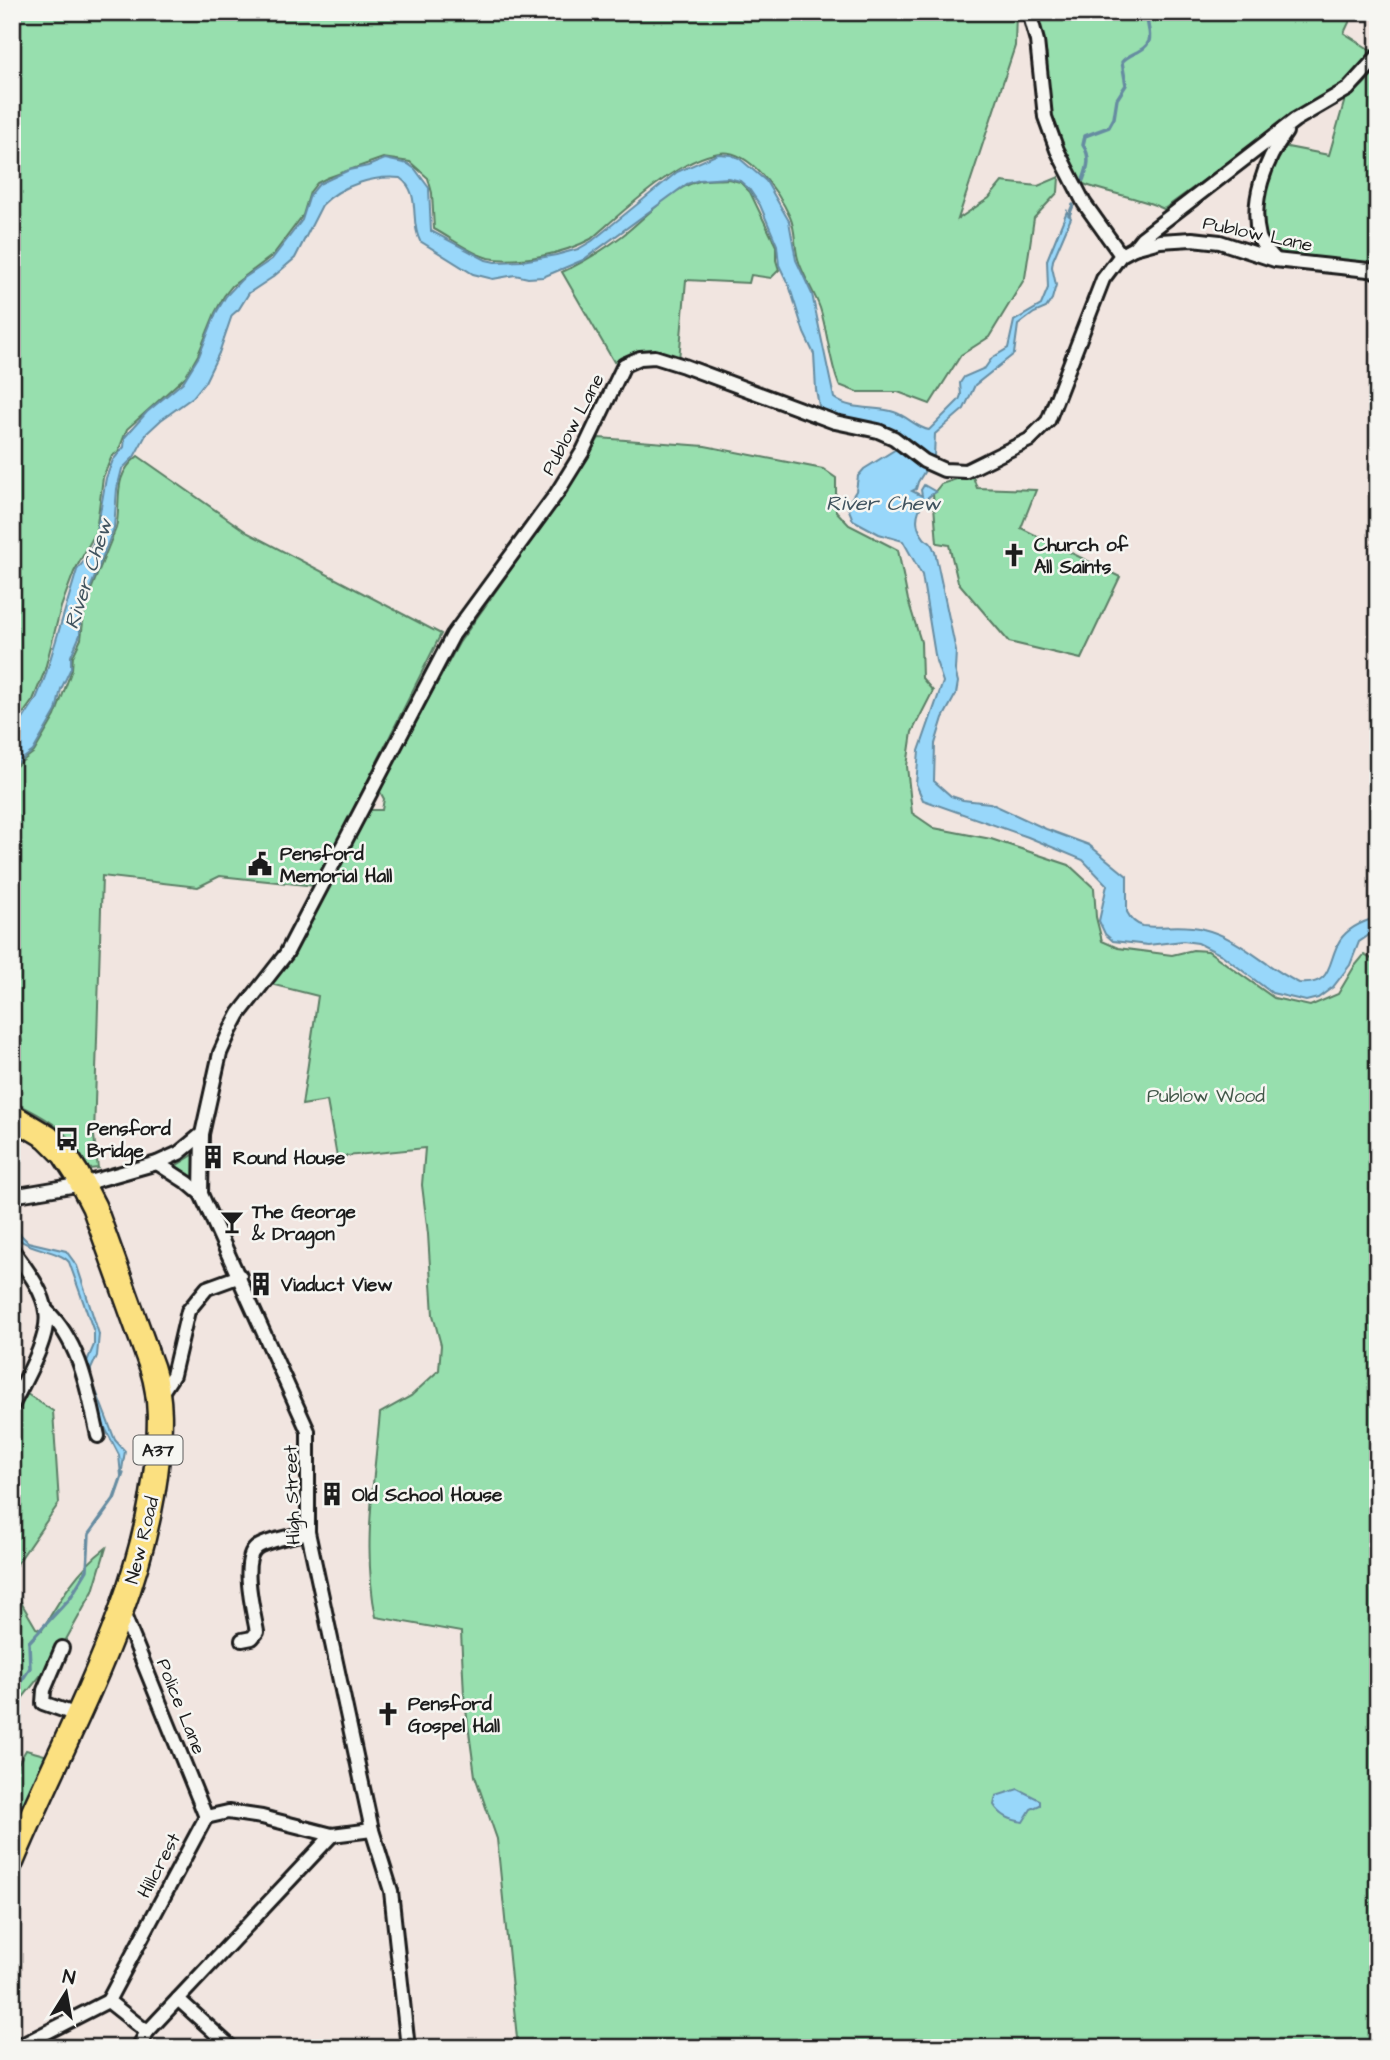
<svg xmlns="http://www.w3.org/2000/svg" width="1390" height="2060" font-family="'Architects Daughter',sans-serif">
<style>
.green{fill:#97dfae;stroke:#5a7e65;stroke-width:2}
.water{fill:#98d7fa;stroke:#668ca1;stroke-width:2}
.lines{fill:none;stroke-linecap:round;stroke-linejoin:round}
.stream{stroke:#668ca1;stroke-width:3.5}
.street-casing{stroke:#1c1c1c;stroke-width:18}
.highway-casing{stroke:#1c1c1c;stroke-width:28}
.street{stroke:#f6f6f2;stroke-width:12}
.highway{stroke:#fbe080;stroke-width:23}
.labels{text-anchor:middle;stroke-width:5;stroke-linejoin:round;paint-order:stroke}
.shield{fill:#f6f6f2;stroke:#5d5d5c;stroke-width:2}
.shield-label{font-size:18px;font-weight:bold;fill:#1c1c1c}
.street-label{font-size:19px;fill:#1c1c1c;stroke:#f6f6f2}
.poi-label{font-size:19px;font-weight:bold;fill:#1c1c1c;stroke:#f6f6f2;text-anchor:start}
.park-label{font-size:19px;fill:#415648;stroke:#f6f6f2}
.water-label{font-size:21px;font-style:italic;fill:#41545f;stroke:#f6f6f2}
</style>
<rect width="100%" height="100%" fill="#f1e5e0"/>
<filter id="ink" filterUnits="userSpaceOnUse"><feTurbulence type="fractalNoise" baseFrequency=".0143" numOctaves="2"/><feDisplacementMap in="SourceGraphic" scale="14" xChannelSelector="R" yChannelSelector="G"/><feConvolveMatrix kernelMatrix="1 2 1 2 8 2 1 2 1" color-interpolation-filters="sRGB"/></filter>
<g filter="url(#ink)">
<g class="green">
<path d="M12 12H1016L1015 46 958 219 989 198 1002 182 1038 186 1059 177 1058 192 1034 218 1025 278 989 337 961 355 930 404 898 392H857L839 385C829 360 828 333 820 308 814 291 803 276 798 259 794 245 796 230 790 217 779 193 749 148 719 153 677 159 623 212 591 239 565 253 518 264 488 258 470 253 451 238 434 229L432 193 428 178 410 162 383 158 327 178 317 183 310 192 303 215 273 255 232 286 224 296 215 313 198 355 186 376 127 429 118 452 112 456 103 477 96 532 74 572 61 607 44 673 33 700 12 729Z"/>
<path d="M1036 12H1354L1344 33 1372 51 1344 86 1299 111 1164 209C1137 196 1108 194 1081 183L1055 135 1048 114 1047 56Z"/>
<path d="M1378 68V266L1277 253 1265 239 1261 211 1265 182 1282 146 1329 155 1345 99 1363 85Z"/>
<path d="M728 179 740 182 750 192 776 246V260L779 270 771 278 751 275 749 283 686 280 679 360 637 352 614 362 562 272C583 263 603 250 622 236 643 220 670 189 696 182 705 179 717 180 728 179Z"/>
<path d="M599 438 705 446 823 469 836 478V511L849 525 898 550 908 600 921 642 922 678 933 691 912 732 907 766 912 813 934 828 991 839 1069 865 1094 888 1096 917 1102 941 1118 948 1172 955 1193 950 1208 951 1274 998 1310 1006 1338 994 1354 967 1364 955 1378 962V2048H518L497 1839 475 1776 464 1695 461 1632 376 1617C362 1550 374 1481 380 1413L411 1396 439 1370 441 1345 433 1315 428 1234 422 1185 425 1148 337 1157 327 1101 302 1105 318 996 270 984 294 951 370 810H382L384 799 379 790 459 643 567 490Z"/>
<path d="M138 456 248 533 441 634 315 886 220 876 198 887 102 876 94 1136 98 1168 89 1169C68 1129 52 1121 12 1101V1068L22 1041 12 1009V769L34 752 55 716 72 669 73 656 81 639 85 605 116 528C122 500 111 477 138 456Z"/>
<path d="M972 474 977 488 1036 490 1021 528 1120 577 1081 659 1009 642 958 582 949 545 937 543 933 494 941 484Z"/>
<path d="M193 1155 197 1160 196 1180H193L174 1167Z"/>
<path d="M27 1394 53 1411 59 1503 12 1571V1423Z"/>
<path d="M106 1548 93 1591 58 1654 12 1711V1587L36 1628 42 1630C60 1599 77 1570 106 1548Z"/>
<path d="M26 1750 48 1756 12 1845V1774Z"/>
</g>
<g class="water">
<path d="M718 154 731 155 739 158 766 181 789 221 796 260 812 294 834 398C851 411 874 406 894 412 907 416 917 428 929 430L959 400 961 395 960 383 964 377 985 368 992 358 1008 348 1014 321 1041 305 1048 288 1047 260 1067 211 1071 218 1053 260 1052 267 1056 285 1052 299 1046 308 1034 313 1018 325 1014 354 975 385 964 409 935 434 934 456 918 482 916 489 912 491 922 496 921 490 924 485 936 492C920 500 911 519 922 535 927 545 929 536 935 552L956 651 955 670 958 682 956 694 943 718 935 744 934 781 951 796 963 800 990 803 1046 829 1089 845 1127 876V912C1130 918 1135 924 1143 926 1162 929 1182 923 1203 929 1241 938 1265 967 1299 983 1334 986 1327 961 1340 940 1348 928 1364 921 1378 917V929L1359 942 1350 965 1333 987 1318 998 1306 1001 1272 993 1222 955 1198 943 1183 941 1148 945 1113 941 1105 934 1099 921 1107 885 1083 860 1028 837 923 800 916 784 919 751 943 682 936 661 922 575 903 541 879 534 853 520 847 505 856 491 858 476 864 469 909 441C893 424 873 425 852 421 842 419 831 414 820 411L816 390 814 354 804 333 790 288 779 265 777 245 760 205 749 189 740 181 728 178 699 180 687 184 583 260 543 277 528 278 515 275 493 279 473 274 420 241C409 220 422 194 400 178 374 175 340 186 322 205L295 258 273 277 249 293 239 309 232 315 219 353 205 382 193 397 161 420 147 433 134 457 122 469 117 489 114 528 84 604 80 621V635L71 656V668L61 689 56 711 33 751 12 767V736L36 699 45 677 77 570 88 556 96 536 106 478 113 460 124 447 125 437 147 412 183 382 199 356 216 313 226 296 241 280 272 259 302 220 310 195 319 184 349 170 368 166 385 159 408 164 415 169 429 188 431 231 486 260 495 262 522 261 556 255 578 249 592 241 677 172Z"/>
<path d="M12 1014 19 1038 12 1062Z"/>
<path d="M12 1226 28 1242 66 1251 77 1266 99 1334 97 1356 91 1369V1378L115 1440 125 1451 121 1476 119 1455 103 1424 85 1366 94 1345V1332L69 1262C56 1247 12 1250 12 1226Z"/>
<path d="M1018 1789 1040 1800V1805L1031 1809 1023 1822C1010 1820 1001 1816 994 1805L996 1796Z"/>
</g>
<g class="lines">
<g class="stream">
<path d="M1083 180C1088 167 1091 157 1083 145L1085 136 1109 127 1114 118 1117 99 1126 85 1122 62C1129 53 1145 52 1149 41 1152 30 1144 23 1149 12"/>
<path d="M1069 215 1073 205"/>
<path d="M12 1695 30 1668 29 1642 70 1598 87 1570 89 1534 114 1499 123 1473"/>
</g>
<g class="street-casing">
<g id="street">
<path d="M1029 12 1037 41 1045 117 1057 150 1084 203 1121 255"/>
<path d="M1134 248 1142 238 1295 120 1348 89 1378 56"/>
<path d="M1275 259C1270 253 1261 245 1259 237 1250 201 1265 160 1286 132"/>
<path d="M202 1134 201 1194 308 1431V1532L372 1830 391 1891 408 2048"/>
<path d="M157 1163 188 1183 201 1194"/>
<path d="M12 1196 83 1184 157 1163 179 1153 202 1134 220 1053 230 1031 239 1014 286 954 453 635 557 493 583 451 624 365 640 358 655 357 684 366 835 422 878 431 894 438 924 461 944 470 966 471 1029 440 1048 421 1103 279 1121 255 1134 248 1160 241 1192 239 1220 242 1275 260 1378 271"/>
<path d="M12 1249C25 1268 43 1289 46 1312 51 1337 23 1383 12 1406"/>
<path d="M46 1310C81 1343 88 1392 98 1436"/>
<path d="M160 1395 173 1375 188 1311 207 1288 240 1276"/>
<path d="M122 1610 206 1817"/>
<path d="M242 1640 252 1638 257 1632C254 1614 240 1561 256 1548 266 1540 295 1536 308 1532"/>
<path d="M62 1648 44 1690 43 1703 77 1715"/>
<path d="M206 1817 108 2001 147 2032 332 1835"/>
<path d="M206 1817 228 1812 262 1817 332 1835 372 1830"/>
<path d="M178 1999 232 2048"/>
<path d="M16 2048 108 2001"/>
<path d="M138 2048 147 2032"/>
</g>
</g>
<g class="highway-casing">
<path id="highway" d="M12 1116 47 1137 64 1154 77 1174 94 1207 152 1368C162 1400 160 1429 157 1462 143 1603 66 1732 12 1861"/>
</g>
<use href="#street" class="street"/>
<use href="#highway" class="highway"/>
</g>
</g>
<defs>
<g id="church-bare" transform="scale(1.89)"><path d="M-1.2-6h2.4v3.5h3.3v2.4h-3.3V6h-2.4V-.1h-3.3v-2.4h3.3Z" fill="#1c1c1c" stroke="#f6f6f2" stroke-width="2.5" paint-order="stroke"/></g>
<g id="civic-bare" transform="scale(1.89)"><path d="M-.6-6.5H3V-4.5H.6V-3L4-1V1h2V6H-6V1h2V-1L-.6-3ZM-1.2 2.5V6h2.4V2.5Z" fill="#1c1c1c" stroke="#f6f6f2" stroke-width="2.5" paint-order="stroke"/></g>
<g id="bus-bare" transform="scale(1.89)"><path d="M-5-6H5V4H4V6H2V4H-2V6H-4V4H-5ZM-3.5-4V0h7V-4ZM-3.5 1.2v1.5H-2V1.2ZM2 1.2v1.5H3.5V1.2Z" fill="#1c1c1c" stroke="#f6f6f2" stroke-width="2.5" paint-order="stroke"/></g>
<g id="building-bare" transform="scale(1.89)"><path d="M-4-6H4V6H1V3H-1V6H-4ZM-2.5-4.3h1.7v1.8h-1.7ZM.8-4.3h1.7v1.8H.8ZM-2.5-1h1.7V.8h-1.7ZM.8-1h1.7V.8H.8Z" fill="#1c1c1c" stroke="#f6f6f2" stroke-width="2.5" paint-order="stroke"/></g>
<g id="bar-bare" transform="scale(1.89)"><path d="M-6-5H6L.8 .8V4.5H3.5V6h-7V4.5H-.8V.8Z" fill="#1c1c1c" stroke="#f6f6f2" stroke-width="2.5" paint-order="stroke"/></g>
</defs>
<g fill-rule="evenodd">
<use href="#church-bare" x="1014" y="555"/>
<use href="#civic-bare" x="260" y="864"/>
<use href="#bus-bare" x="67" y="1139"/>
<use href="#building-bare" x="213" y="1157"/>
<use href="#bar-bare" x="232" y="1222"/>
<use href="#building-bare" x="261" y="1284"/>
<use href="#building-bare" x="332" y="1494"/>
<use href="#church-bare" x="388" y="1714"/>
</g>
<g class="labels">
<rect class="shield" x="133.5" y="1435.5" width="49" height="29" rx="5"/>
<g class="shield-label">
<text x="158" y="1456">A37</text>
</g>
<g class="street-label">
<text transform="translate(1258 233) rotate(12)" y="7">Publow Lane</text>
<text transform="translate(572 424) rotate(-62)" y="7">Publow Lane</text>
<text transform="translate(291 1495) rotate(-92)" y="7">High Street</text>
<text transform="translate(141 1540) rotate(-76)" y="7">New Road</text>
<text transform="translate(182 1706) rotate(68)" y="7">Police Lane</text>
<text transform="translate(158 1865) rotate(-62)" y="7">Hillcrest</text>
</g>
<g class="poi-label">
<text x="1034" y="551">Church of<tspan x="1034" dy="22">All Saints</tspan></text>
<text x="280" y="860">Pensford<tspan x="280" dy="22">Memorial Hall</tspan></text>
<text x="87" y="1135">Pensford<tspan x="87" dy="22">Bridge</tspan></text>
<text x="233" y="1164">Round House</text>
<text x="252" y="1218">The George<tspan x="252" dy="22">&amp; Dragon</tspan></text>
<text x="281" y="1291">Viaduct View</text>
<text x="352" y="1501">Old School House</text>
<text x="408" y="1710">Pensford<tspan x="408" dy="22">Gospel Hall</tspan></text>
</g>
<g class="park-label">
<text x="1206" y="1102">Publow Wood</text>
</g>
<g class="water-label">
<text x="883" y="510">River Chew</text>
<text transform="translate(88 574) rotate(-72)" y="7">River Chew</text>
</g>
</g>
<rect width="1390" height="2060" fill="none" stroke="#f6f6f2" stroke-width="42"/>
<rect x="21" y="21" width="1348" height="2018" fill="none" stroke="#1c1c1c" stroke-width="2.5" filter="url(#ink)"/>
<g transform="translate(66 1993) rotate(11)" stroke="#f6f6f2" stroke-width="5" paint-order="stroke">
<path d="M0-5L12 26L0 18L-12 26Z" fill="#1c1c1c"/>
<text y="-10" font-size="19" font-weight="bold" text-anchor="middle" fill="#1c1c1c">N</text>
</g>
</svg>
